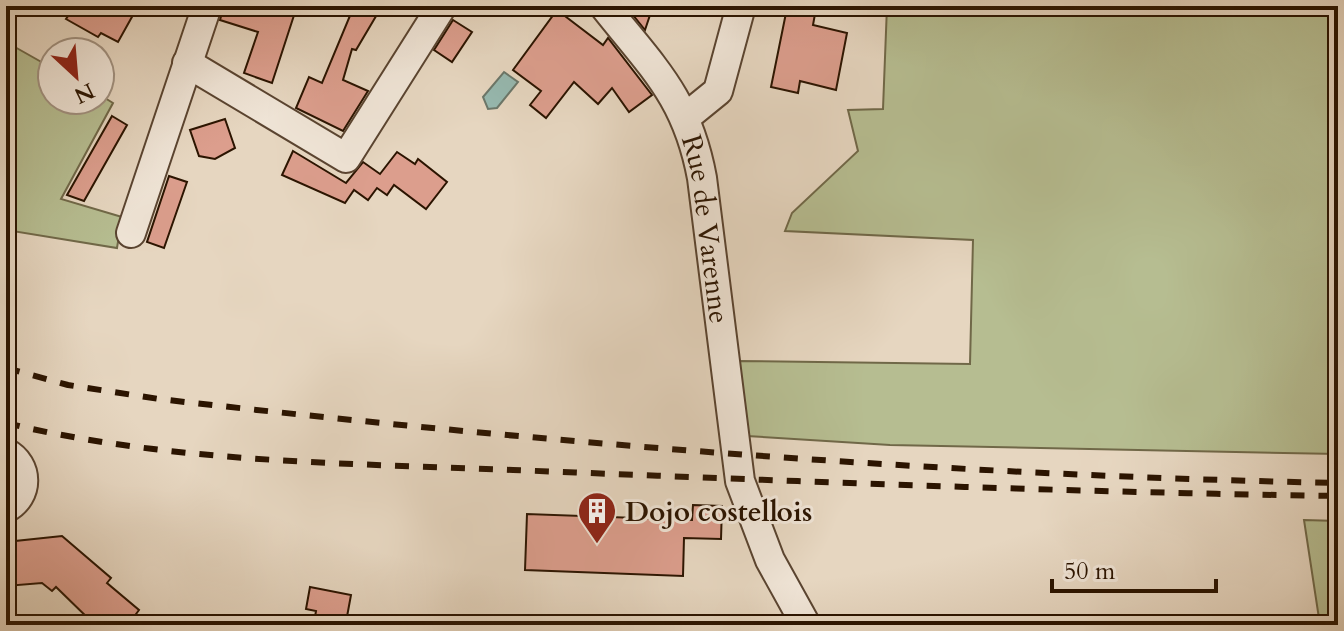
<svg xmlns="http://www.w3.org/2000/svg" width="1344" height="631" font-family="Cardo,serif">
<style>
.green{fill:#b6bd91;stroke:#706848;stroke-width:2}
.water{fill:#96b9b0;stroke:#6b776a;stroke-width:2}
.building{fill:#dc9e8d;stroke:#2b1400;stroke-width:2}
.lines{fill:none;stroke-linecap:round;stroke-linejoin:round}
.minor-casing{stroke:#5a4430;stroke-width:32}
.minor{stroke:#efe4d6;stroke-width:28}
.rail{stroke:#2b1400;stroke-width:6;stroke-dasharray:14 14;stroke-linecap:butt}
.labels{text-anchor:middle;stroke-width:6;stroke-linejoin:round;paint-order:stroke}
.street-label{font-size:28px;fill:#2b1400;stroke:#efe4d6}
.poi-label{font-size:28px;font-weight:bold;fill:#2b1400;stroke:#efe4d6;text-anchor:start}
</style>
<rect width="100%" height="100%" fill="#e6d6c0"/>
<filter id="stains"><feTurbulence type="fractalNoise" baseFrequency=".0025" numOctaves="4"/><feColorMatrix values="0 0 0 0 .2 0 0 0 0 .09 0 0 0 0 .02 0 0 0 .5 -.17"/></filter>
<radialGradient id="worn" r=".72"><stop offset=".6" stop-color="#630" stop-opacity="0"/><stop offset="1" stop-color="#630" stop-opacity=".3"/></radialGradient>
<g class="green">
<path d="M887 6H1338V454L890 445 747 436 738 361 970 364 973 240 785 231 792 213 858 151 848 110 883 109Z"/>
<path d="M6 42 52 68V100H100V95L113 103 61 199 122 217 117 248 6 230Z"/>
<path d="M1304 520 1338 521V625H1320Z"/>
</g>
<path class="water" d="M504 72 518 82 497 108 488 109 483 97Z"/>
<g class="building">
<path d="M75 6H118L133 15 118 42 101 33 98 37 66 19Z"/>
<path d="M224 6H297L272 83 244 73 258 32 220 20Z"/>
<path d="M354 6H382L356 50 352 49 343 80 368 91 343 131 296 108 309 77 322 83Z"/>
<path d="M632 6H653L645 30 629 10Z"/>
<path d="M787 8 815 14 813 25 847 33 836 90 800 81 798 93 771 87Z"/>
<path d="M557 10 603 45 608 38 652 95 629 112 612 88 598 104 574 82 546 118 530 105 541 91 513 70Z"/>
<path d="M453 20 472 32 452 62 434 50Z"/>
<path d="M112 116 127 125 84 201 67 195Z"/>
<path d="M225 119 235 148 215 159 199 156 190 130Z"/>
<path d="M293 151 346 183 363 162 380 174 397 152 415 164 418 159 447 182 426 209 394 185 387 195 377 188 368 200 354 190 345 203 282 175Z"/>
<path d="M169 176 187 182 164 248 147 242Z"/>
<path d="M693 505 722 506 721 539 684 538 683 576 525 570 527 514 692 520Z"/>
<path d="M62 536 111 578 107 583 139 610 128 625H95L56 587 52 591 42 583 6 586V542Z"/>
<path d="M310 587 351 595 346 622 315 617 316 611 306 609Z"/>
</g>
<g class="lines">
<g class="minor-casing">
<g id="minor">
<path id="s1" d="M604 6C653 68 687 97 702 178L740 481 770 560 806 625"/>
<path d="M187 63 346 158 442 6"/>
<path d="M686 117 718 91 741 6"/>
<path d="M131 233 207 6"/>
<path d="M6 453C29 465 29 496 6 508"/>
</g>
</g>
<use href="#minor" class="minor"/>
<g class="rail">
<path d="M6 368 68 385 159 399C551 444 943 475 1338 483"/>
<path d="M6 423C172 463 343 463 513 470 788 481 1063 492 1338 496"/>
</g>
</g>
<defs>
<g id="building-pin" transform="scale(2)"><path d="M0 17L-7.5 6A9.5 9.5 0 1 1 7.5 6Z" fill="#8f2418" stroke="#efe4d6"/><path d="M-4-6H4V6H1V3H-1V6H-4ZM-2.5-4.3h1.7v1.8h-1.7ZM.8-4.3h1.7v1.8H.8ZM-2.5-1h1.7V.8h-1.7ZM.8-1h1.7V.8H.8Z" fill="#fff"/></g>
</defs>
<g fill-rule="evenodd">
<use href="#building-pin" x="597" y="511"/>
</g>
<g class="labels">
<g class="street-label">
<text dy="10" stroke="none"><textPath href="#s1" startOffset="252">Rue de Varenne</textPath></text>
</g>
<g class="poi-label">
<text x="625" y="521">Dojo costellois</text>
</g>
</g>
<rect width="1344" height="631" fill="none" stroke="#e6d6c0" stroke-width="32"/>
<rect x="8" y="8" width="1328" height="615" fill="none" stroke="#2b1400" stroke-width="4"/>
<rect x="16" y="16" width="1312" height="599" fill="none" stroke="#2b1400" stroke-width="2"/>
<g transform="translate(76 76) rotate(154)"><circle r="38" fill="#efe4d6" stroke="#a19180" stroke-width="2"/>
<path d="M0-6L14 30L0 20L-14 30Z" fill="#8f2418"/>
<text y="-12" font-size="22" font-weight="bold" text-anchor="middle" fill="#2b1400">N</text>
</g>
<path d="M1052 579v12h164v-12" fill="none" stroke="#2b1400" stroke-width="4"/>
<text x="1064" y="579" font-size="24" fill="#2b1400" stroke="#efe4d6" stroke-width="6" paint-order="stroke">50 m</text>
<rect width="100%" height="100%" filter="url(#stains)"/>
<rect width="100%" height="100%" fill="url(#worn)"/>
</svg>
